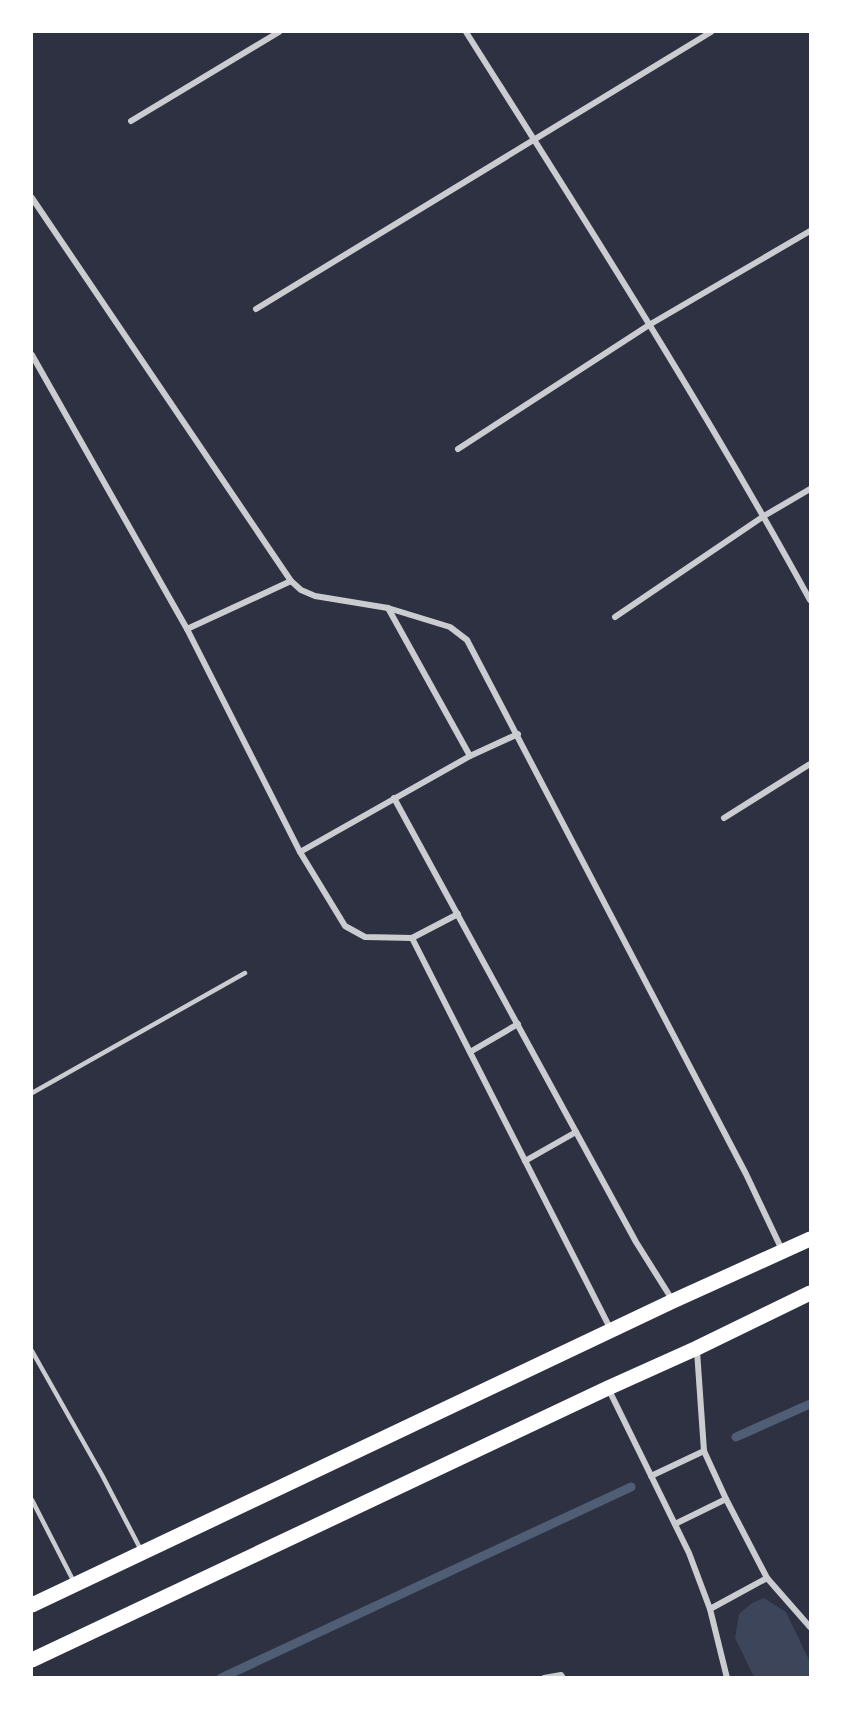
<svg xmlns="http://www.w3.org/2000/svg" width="842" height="1709" font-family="'IBM Plex Sans',sans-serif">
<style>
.green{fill:#3c4559}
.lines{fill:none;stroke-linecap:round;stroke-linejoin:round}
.stream{stroke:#4f5d75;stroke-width:9}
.service{stroke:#caccd0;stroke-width:4.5}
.minor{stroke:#caccd0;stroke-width:6}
.primary{stroke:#fff;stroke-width:15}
</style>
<rect width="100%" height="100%" fill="#2d3142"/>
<path class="green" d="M764 1598 786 1612 810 1662V1677H754L735 1638 739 1614 752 1603Z"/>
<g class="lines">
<g class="stream">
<path d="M736 1437 810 1404"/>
<path d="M221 1678 631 1487"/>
</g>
<g class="service">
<path d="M32 1093 245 973"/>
<path d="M32 1351 102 1475 141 1550"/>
<path d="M32 1500 74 1582"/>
</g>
<g class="minor">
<path d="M466 32C584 219 704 406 810 600"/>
<path d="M131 121 279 32"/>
<path d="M32 198 291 581 301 590 315 596 388 608 450 627 467 640 746 1174 783 1252"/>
<path d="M256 309 711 32"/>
<path d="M32 355 187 629 300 852 345 926 365 937 412 938 458 914"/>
<path d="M458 449 649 325 810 231"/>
<path d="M388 608 470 756"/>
<path d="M615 617 764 516 810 489"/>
<path d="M187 629 291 581"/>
<path d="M394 798 636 1242 673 1301"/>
<path d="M724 818 810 764"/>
<path d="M300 852 470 756 518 734"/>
<path d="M412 938 611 1330"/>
<path d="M470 1052 518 1024"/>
<path d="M525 1161 576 1132"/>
<path d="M697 1351 704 1451 726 1499 767 1578 810 1627"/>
<path d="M608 1388 689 1553 710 1609 727 1678"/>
<path d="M651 1476 704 1451"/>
<path d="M675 1524 726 1499"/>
<path d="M710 1609 767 1578"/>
<path d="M544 1678 561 1675 563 1678"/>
</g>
<g class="primary">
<path d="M32 1605 673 1301 810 1239"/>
<path d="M32 1660 608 1388 697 1348 810 1293"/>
</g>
</g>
<rect width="842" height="1709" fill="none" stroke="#ffffff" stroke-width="66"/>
</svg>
